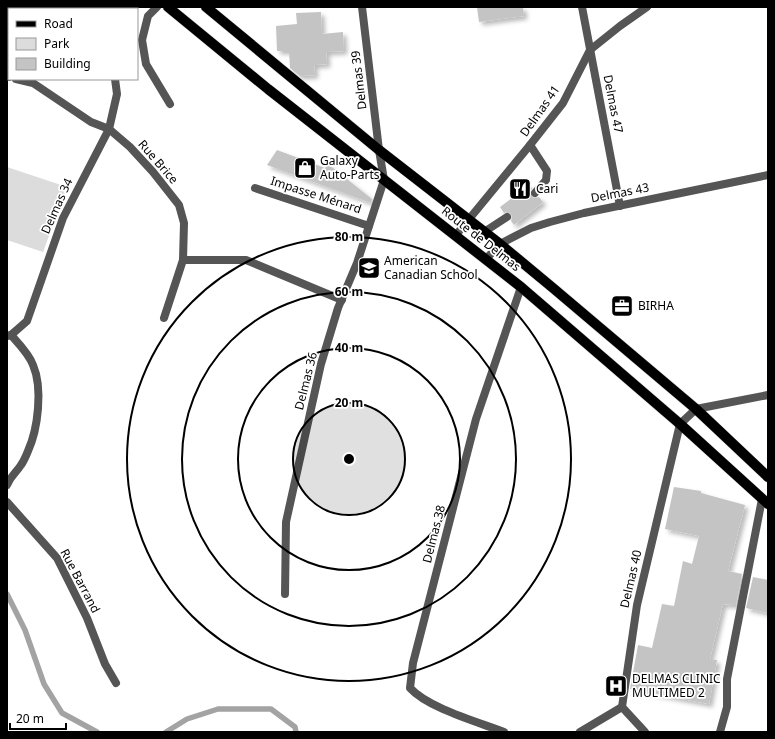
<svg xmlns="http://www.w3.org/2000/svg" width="775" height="739" font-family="'Noto Sans',sans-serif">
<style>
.green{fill:#dcdcdc}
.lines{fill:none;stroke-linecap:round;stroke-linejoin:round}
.stream{stroke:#a3a3a3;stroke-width:5.5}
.building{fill:#c4c4c4;filter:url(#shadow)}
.primary-casing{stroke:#dbdbdb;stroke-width:11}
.lane{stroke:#555;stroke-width:8}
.street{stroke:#555;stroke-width:8}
.primary{stroke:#000;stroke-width:10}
.ring{fill:none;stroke:#000;stroke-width:2}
.labels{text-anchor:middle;stroke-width:3.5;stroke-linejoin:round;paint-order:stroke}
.street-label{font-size:12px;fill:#000;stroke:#fff}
.poi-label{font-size:12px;fill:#000;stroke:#fff;text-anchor:start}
.centre{fill:#000;stroke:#fff;stroke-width:2}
.ring-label{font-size:12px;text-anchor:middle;font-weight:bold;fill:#000;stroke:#fff;stroke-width:3.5;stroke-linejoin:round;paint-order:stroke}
</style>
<defs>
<filter id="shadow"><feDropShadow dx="3.5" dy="3.5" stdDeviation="2" flood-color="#0004"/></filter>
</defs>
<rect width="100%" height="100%" fill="#fff"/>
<path class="green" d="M7 167 67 187 43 252 7 240Z"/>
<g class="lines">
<g class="stream">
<path d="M7 594 25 630 44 684 62 713 97 732"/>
<path d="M166 732 187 719 218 709H271L295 727 296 732"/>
</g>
</g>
<g class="building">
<path d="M477 7H523L524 16 479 22Z"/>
<path d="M321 12 322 34 343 32 344 51 326 52 327 64 314 65 315 75 300 76 290 68 289 51H277L276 26 297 24 296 13Z"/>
<path d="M277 150 325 168 328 164 372 199 371 203 267 165Z"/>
<path d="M529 185 532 188 530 192 531 197 534 198 539 197 543 202 514 225 511 221 512 217 511 214 507 212 504 213 500 207Z"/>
<path d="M674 487 701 491V493L745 505 728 571 742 574 736 605 723 604 710 659 717 660 709 704 630 689 638 645 652 648 662 604 674 606 683 561 692 564 699 536 665 529Z"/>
<path d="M753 577 768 580V613L746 608Z"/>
</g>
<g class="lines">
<g class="primary-casing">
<g id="primary">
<path d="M168 7 268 89 521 287 680 424 768 504"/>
<path d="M206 7 379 150 500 244 553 288 696 409 768 477"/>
</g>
</g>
<g class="lane">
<path d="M157 7 148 16 142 40 146 64 170 104"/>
<path d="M530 145 547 171 546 180 535 193"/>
<path d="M255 188 369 226"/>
<path d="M484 232 507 217"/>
<path d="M183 260H246L342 300"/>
</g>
<g class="street">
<path d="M105 7V9"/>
<path d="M582 7 620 206"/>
<path d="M7 77H9"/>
<path d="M16 79 33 83 91 122 109 129 130 147 153 172 179 205 184 223 183 260 164 318"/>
<path d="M456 235 530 145 563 103 590 50 620 26 647 7"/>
<path d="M486 259 500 244 531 228 550 222 584 213 768 175"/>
<path d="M7 336 11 335 27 321 63 218 109 129 117 94 115 79"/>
<path d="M7 485C11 475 16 473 21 465 24 461 26 456 28 451 38 429 43 388 33 365 29 354 19 344 11 335"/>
<path d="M7 502 57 558 87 618 105 664 116 683"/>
<path d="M285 594 286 522 321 364 338 308 357 263 384 180 379 150 362 7"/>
<path d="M504 732C478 722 428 708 410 688L413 663 476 419 521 287"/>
<path d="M580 732 622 707"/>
<path d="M645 732 622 707 637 605 680 424 696 409 768 395"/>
<path d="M720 732 727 707V679L762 499"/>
</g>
<use href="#primary" class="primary"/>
</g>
<circle cx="349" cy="459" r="56" fill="#000" fill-opacity=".12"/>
<g class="ring">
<circle cx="349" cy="459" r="56"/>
<circle cx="349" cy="459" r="111"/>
<circle cx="349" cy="459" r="167"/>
<circle cx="349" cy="459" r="222"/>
</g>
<defs>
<g id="shop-square" transform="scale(1.15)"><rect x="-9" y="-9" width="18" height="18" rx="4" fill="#000" stroke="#fff"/><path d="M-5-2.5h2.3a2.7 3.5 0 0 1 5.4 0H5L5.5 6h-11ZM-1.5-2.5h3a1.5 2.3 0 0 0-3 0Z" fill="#fff"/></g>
<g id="restaurant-square" transform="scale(1.15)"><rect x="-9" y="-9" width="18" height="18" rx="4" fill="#000" stroke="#fff"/><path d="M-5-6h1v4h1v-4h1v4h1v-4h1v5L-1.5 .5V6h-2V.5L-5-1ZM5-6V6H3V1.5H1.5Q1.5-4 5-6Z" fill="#fff"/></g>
<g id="school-square" transform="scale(1.15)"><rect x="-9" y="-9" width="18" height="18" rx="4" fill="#000" stroke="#fff"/><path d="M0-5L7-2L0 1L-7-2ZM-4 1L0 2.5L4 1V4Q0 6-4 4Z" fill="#fff"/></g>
<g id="office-square" transform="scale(1.15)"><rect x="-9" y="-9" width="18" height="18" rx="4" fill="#000" stroke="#fff"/><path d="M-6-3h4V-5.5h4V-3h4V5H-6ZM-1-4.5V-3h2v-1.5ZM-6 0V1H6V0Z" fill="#fff"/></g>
<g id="hospital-square" transform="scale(1.15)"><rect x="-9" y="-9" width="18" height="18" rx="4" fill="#000" stroke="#fff"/><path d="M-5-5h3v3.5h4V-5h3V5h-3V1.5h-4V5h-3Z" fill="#fff"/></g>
</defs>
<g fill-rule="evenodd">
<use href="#shop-square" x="305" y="168"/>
<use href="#restaurant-square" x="520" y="189"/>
<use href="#school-square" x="369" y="268"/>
<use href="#office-square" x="622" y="306"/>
<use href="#hospital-square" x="616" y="686"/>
</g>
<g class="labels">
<g class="street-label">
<text transform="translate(359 80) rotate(-97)" y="4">Delmas 39</text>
<text transform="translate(613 104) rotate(79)" y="4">Delmas 47</text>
<text transform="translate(540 111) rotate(-55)" y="4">Delmas 41</text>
<text transform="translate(158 162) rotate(49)" y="4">Rue Brice</text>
<text transform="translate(620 193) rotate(-11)" y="4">Delmas 43</text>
<text transform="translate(316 195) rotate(18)" y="4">Impasse Ménard</text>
<text transform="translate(57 206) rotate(-66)" y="4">Delmas 34</text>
<text transform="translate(481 239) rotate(38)" y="4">Route de Delmas</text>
<text transform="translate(306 381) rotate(-76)" y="4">Delmas 36</text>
<text transform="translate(434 534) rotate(-76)" y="4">Delmas 38</text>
<text transform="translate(631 579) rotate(-77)" y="4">Delmas 40</text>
<text transform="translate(80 581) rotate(62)" y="4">Rue Barrand</text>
</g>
<g class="poi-label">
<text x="320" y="165">Galaxy<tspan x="320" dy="14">Auto-Parts</tspan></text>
<text x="536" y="193">Cari</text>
<text x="384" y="265">American<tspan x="384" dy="14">Canadian School</tspan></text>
<text x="638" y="310">BIRHA</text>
<text x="632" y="683">DELMAS CLINIC<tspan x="632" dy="14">MULTIMED 2</tspan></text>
</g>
</g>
<circle cx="349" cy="459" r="6" class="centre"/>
<g class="ring-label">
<text x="349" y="241">80 m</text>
<text x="349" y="296">60 m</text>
<text x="349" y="352">40 m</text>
<text x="349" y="407">20 m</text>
</g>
<rect width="775" height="739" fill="none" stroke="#000000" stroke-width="16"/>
<rect x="8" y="8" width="130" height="72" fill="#ffffff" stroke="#999999"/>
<rect x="16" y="21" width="20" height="6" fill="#000000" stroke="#999999"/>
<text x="44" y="28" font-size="12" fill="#000000">Road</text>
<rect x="16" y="38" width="20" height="12" fill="#dcdcdc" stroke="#999999"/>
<text x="44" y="48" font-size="12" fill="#000000">Park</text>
<rect x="16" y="58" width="20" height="12" fill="#c4c4c4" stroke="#999999"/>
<text x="44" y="68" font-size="12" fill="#000000">Building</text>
<path d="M10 723v6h56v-6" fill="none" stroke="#000000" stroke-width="2"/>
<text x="16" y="723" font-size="12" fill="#000000" stroke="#ffffff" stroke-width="3" paint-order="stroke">20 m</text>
</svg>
